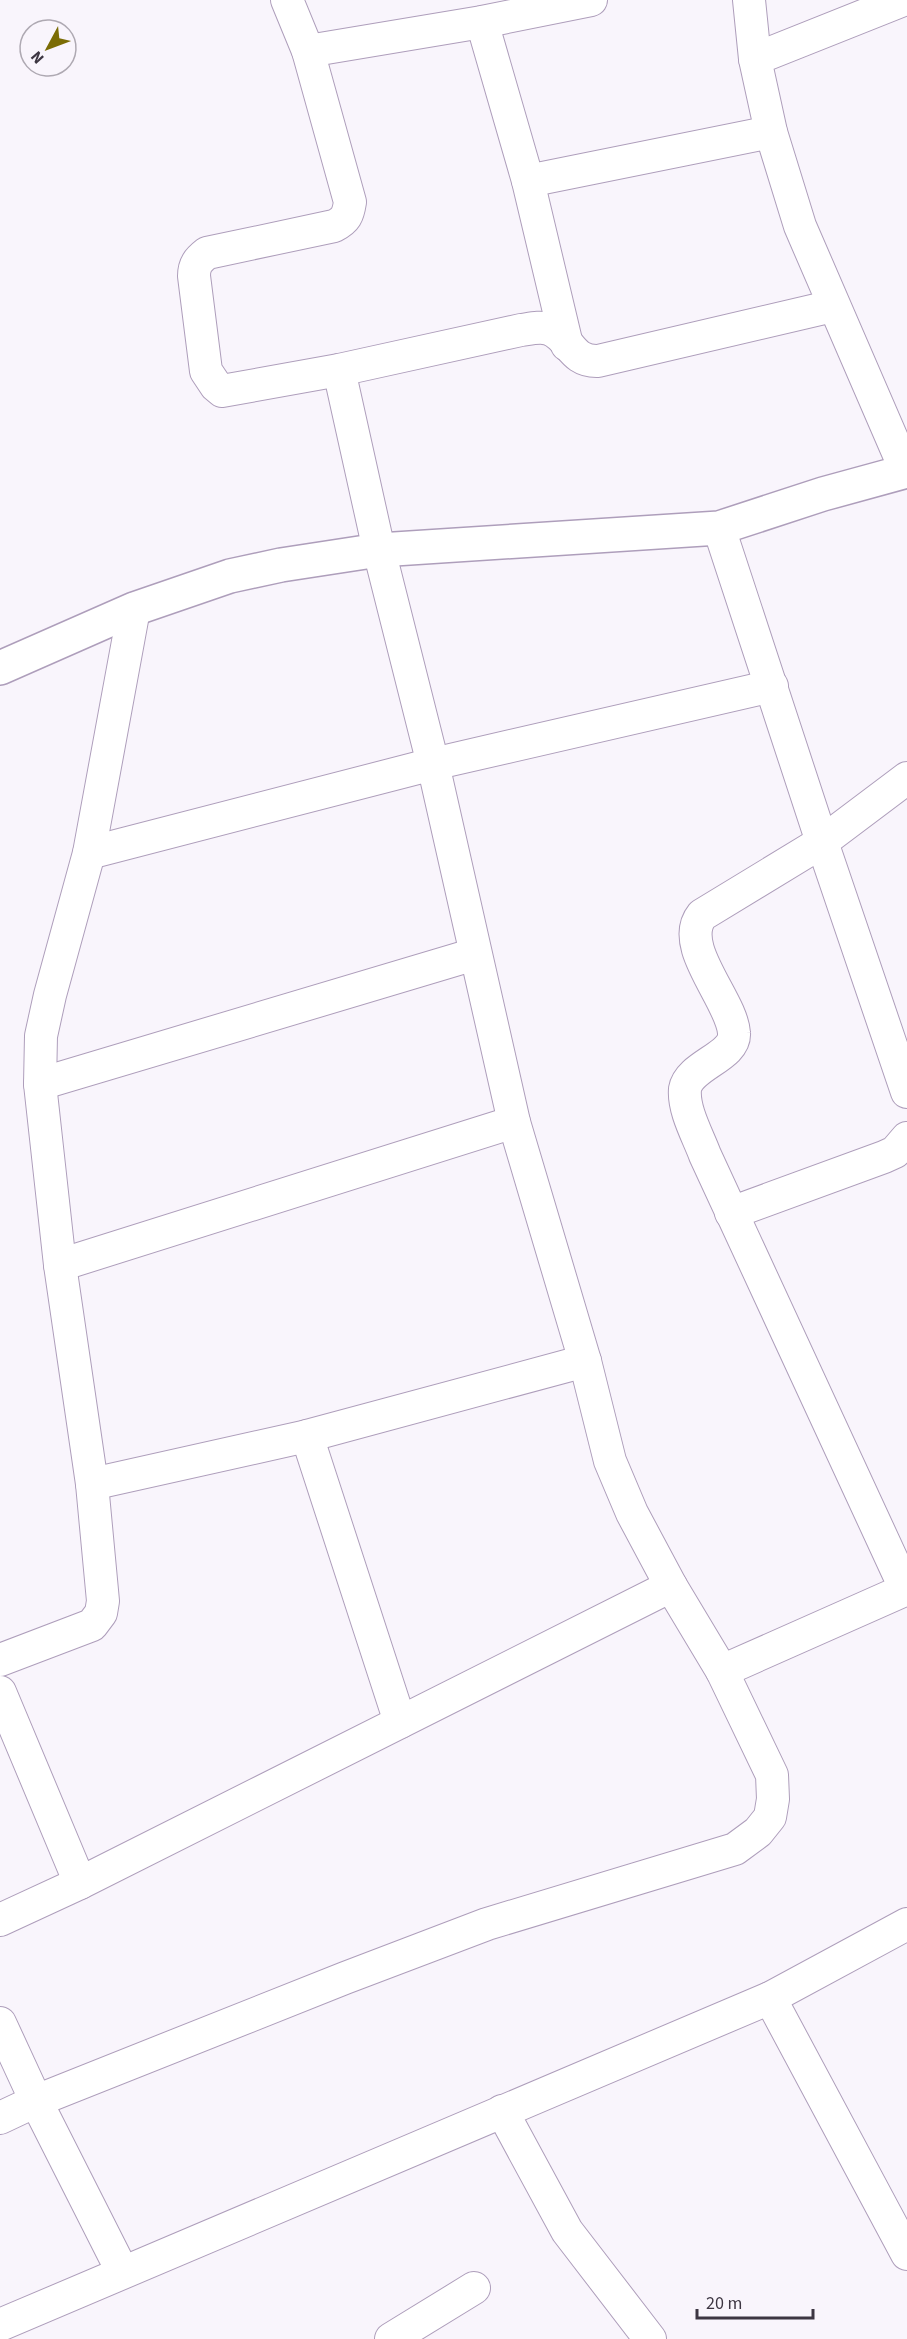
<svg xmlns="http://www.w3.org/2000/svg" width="907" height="2339" font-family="'Source Sans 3',sans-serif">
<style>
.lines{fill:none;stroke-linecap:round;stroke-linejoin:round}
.street-casing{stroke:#ae9ebb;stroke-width:34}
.secondary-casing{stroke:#ae9ebb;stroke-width:36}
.street{stroke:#fff;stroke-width:32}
.secondary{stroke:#fff;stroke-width:33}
</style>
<rect width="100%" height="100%" fill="#f9f5fc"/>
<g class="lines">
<g class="street-casing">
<g id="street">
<path d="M287 0 308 51 350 202C348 215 346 220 334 226L207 253C198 260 194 265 194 276L206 371 216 386 222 391 339 370 521 330C529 329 540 326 549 329 571 337 570 362 598 361L833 306"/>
<path d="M749 0 755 59"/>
<path d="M903 0 755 59 771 132 800 226 906 471"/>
<path d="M482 22 528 181 567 345"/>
<path d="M308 51 482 22 591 0"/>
<path d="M528 181 771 132"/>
<path d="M719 528 822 842 907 1092"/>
<path d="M89 853 433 764 772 686"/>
<path d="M40 1084 475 954"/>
<path d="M731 1213 884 1157 895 1152 907 1138"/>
<path d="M60 1265 514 1122"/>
<path d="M307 1436 400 1722"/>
<path d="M92 1484 307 1436 585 1361"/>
<path d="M906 1590 705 1155C698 1136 683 1110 685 1089 689 1065 736 1057 734 1033 732 1000 677 946 702 915L822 842 907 778"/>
<path d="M0 1660 92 1625 101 1613 103 1601 92 1484 60 1265 40 1084 41 1036 50 995 89 853 134 609"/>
<path d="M722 1671 907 1589"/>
<path d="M0 1692 80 1883"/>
<path d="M0 1920 80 1883 671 1586"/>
<path d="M770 1998 907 2254"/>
<path d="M0 2023 36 2101 122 2271"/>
<path d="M502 2111 567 2231 650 2339"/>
<path d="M0 2118 36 2101 345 1978 487 1924 735 1849 758 1832 770 1817 773 1799 772 1775 722 1671 671 1586 632 1513 610 1461 585 1361 514 1122 433 764 379 550 339 370"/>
<path d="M0 2325 770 1998 907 1924"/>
<path d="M391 2339 474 2288"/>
</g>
</g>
<g class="secondary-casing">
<path id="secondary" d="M0 668 134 609 230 576 281 565 379 550 719 528 823 494 907 471"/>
</g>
<use href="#street" class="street"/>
<use href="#secondary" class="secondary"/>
</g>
<g transform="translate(48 48) rotate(229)"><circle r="28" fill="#f9f5fc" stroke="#aea9b2" stroke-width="1.5"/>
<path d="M0-4.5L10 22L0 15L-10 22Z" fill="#7b6c05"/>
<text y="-9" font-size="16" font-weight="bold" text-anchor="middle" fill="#3d3642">N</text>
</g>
<path d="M697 2309v9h116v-9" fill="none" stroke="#3d3642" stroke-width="3"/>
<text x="706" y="2309" font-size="18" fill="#3d3642" stroke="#f9f5fc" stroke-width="4.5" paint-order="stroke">20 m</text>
</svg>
